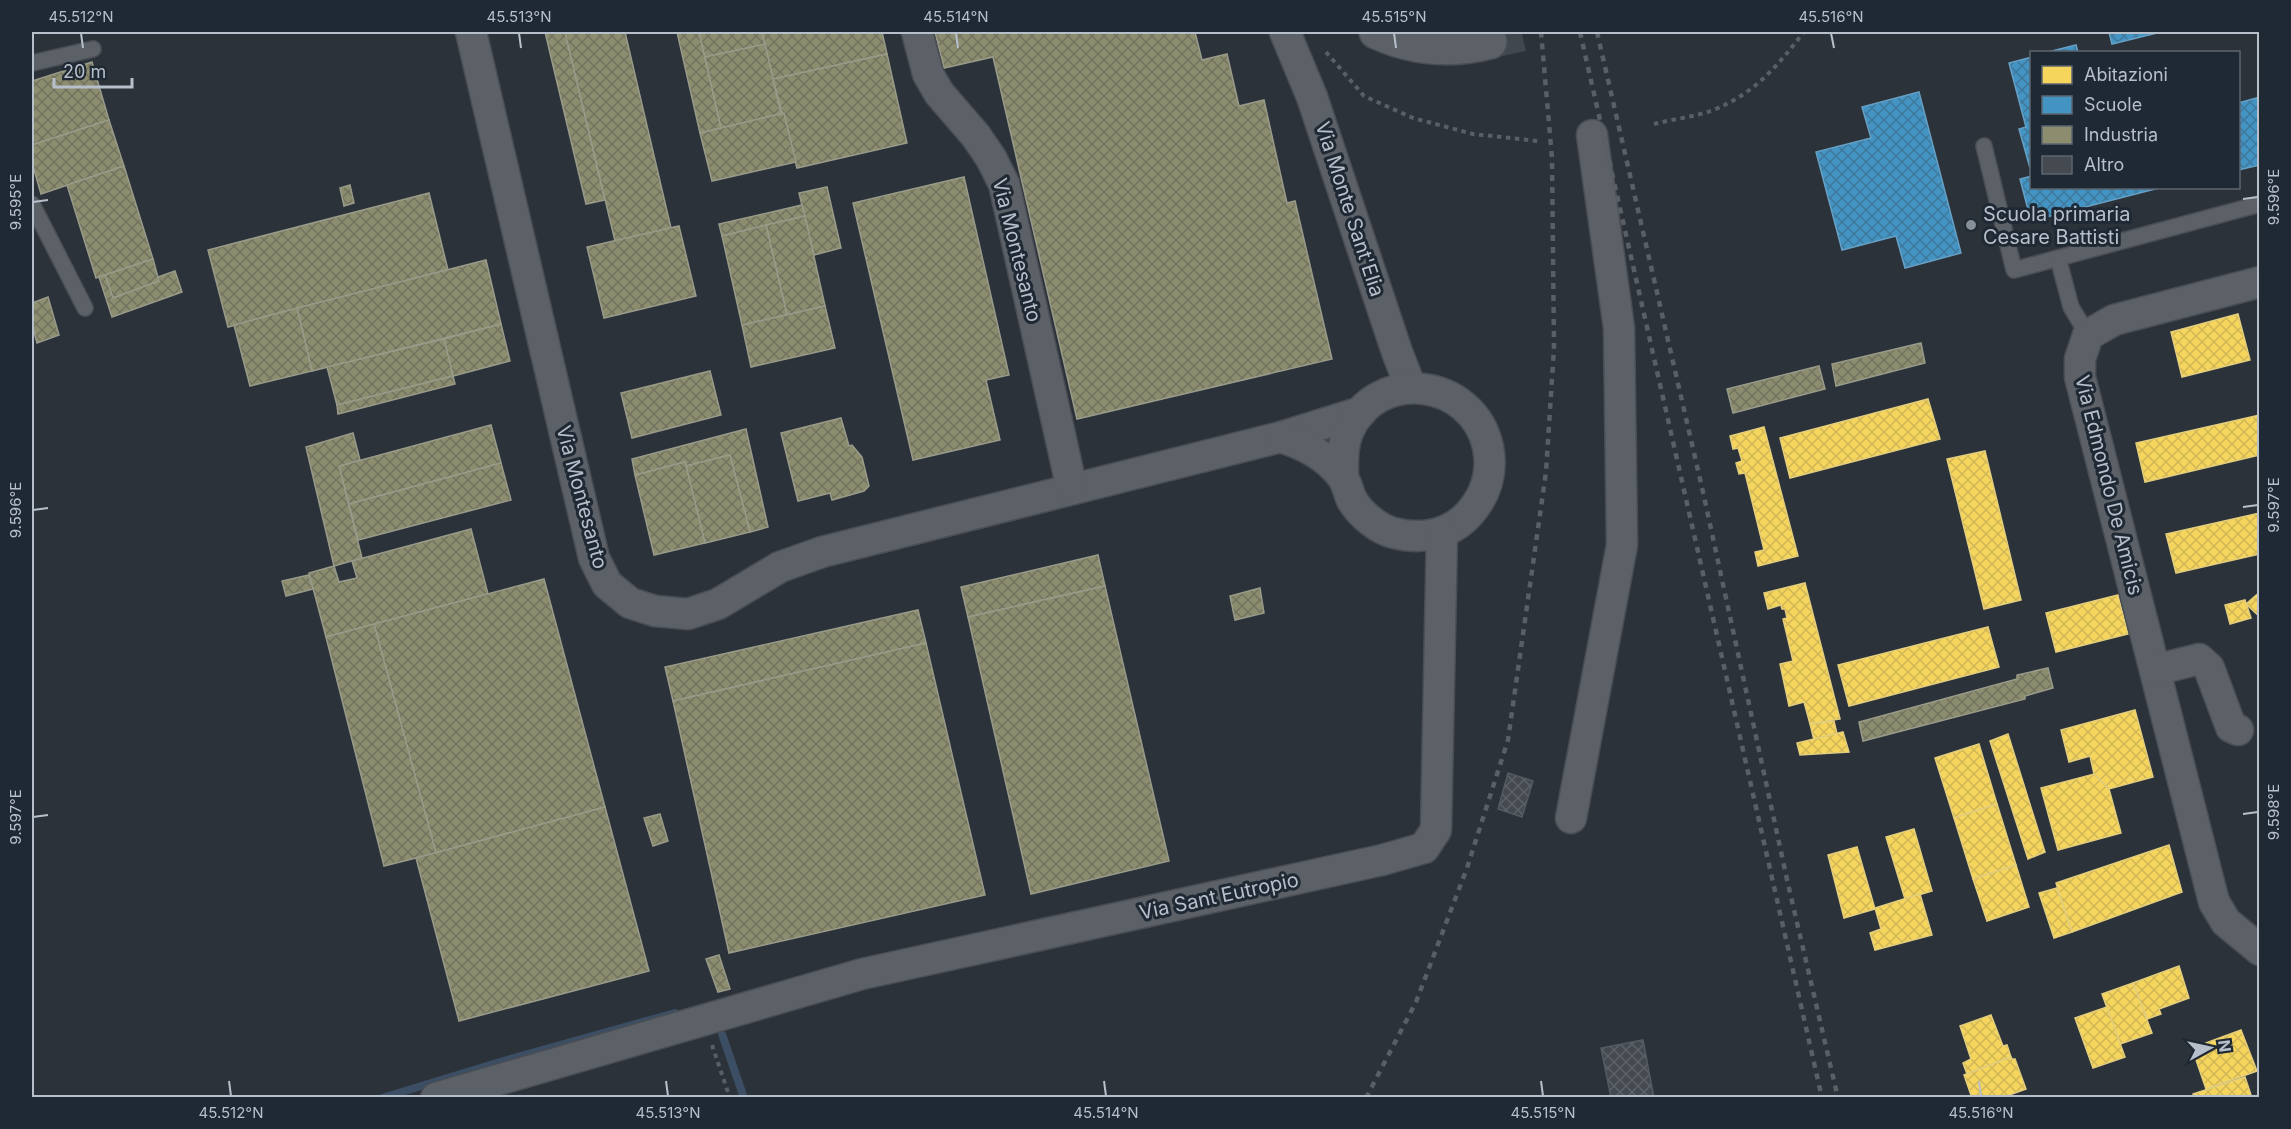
<svg xmlns="http://www.w3.org/2000/svg" width="2291" height="1129" font-family="Inter,sans-serif">
<style>
.homes{fill:url(#homes-cross-hatch);stroke:#e3ce7d;stroke-width:1.5}
.schools{fill:url(#schools-cross-hatch);stroke:#66a0c5;stroke-width:1.5}
.industry{fill:url(#industry-cross-hatch);stroke:#999b8a;stroke-width:1.5}
.lines{fill:none;stroke-linecap:round;stroke-linejoin:round}
.stream{stroke:#3b4e63;stroke-width:8}
.building{fill:url(#building-cross-hatch);stroke:#545a61;stroke-width:1.5}
.tertiary-tunnel{stroke:#41474f;stroke-width:33;stroke-dasharray:33 16;stroke-linecap:butt}
.service-casing{stroke:#4a4e54;stroke-width:18}
.minor-casing{stroke:#4a4e54;stroke-width:33}
.tertiary-casing{stroke:#4a4e54;stroke-width:36}
.path{stroke:#595f64;stroke-width:4;stroke-dasharray:4.5 4.5;stroke-linecap:butt}
.service{stroke:#5c6067;stroke-width:15}
.minor{stroke:#5c6067;stroke-width:30}
.tertiary{stroke:#5c6067;stroke-width:33}
.rail{stroke:#5a5f65;stroke-width:4.5;stroke-dasharray:6 6;stroke-linecap:butt}
.ticks{fill:none;stroke:#b7bfca;stroke-width:2}
.poi-dot{fill:#868e97;stroke:#1f2934;stroke-width:2}
.labels{text-anchor:middle;stroke-width:6;stroke-linejoin:round;paint-order:stroke}
.street-label{font-size:20px;fill:#b7bfca;stroke:#1f2934}
.poi-label{font-size:20px;fill:#b7bfca;stroke:#1f2934;text-anchor:start}
.neatline{fill:none;stroke:#b7bfca;stroke-width:2}
.ticks-label{font-size:15px;text-anchor:middle;fill:#b7bfca}
</style>
<defs>
<pattern id="homes-cross-hatch" width="8" height="8" patternUnits="userSpaceOnUse" patternTransform="scale(1.5)"><rect width="8" height="8" fill="#f6d55c"/><path d="M0 0l8 8M0 8l8-8" fill="none" stroke="#d0b656"/></pattern>
<pattern id="schools-cross-hatch" width="8" height="8" patternUnits="userSpaceOnUse" patternTransform="scale(1.5)"><rect width="8" height="8" fill="#4393c3"/><path d="M0 0l8 8M0 8l8-8" fill="none" stroke="#3f789b"/></pattern>
<pattern id="industry-cross-hatch" width="8" height="8" patternUnits="userSpaceOnUse" patternTransform="scale(1.5)"><rect width="8" height="8" fill="#8c8c6e"/><path d="M0 0l8 8M0 8l8-8" fill="none" stroke="#72735f"/></pattern>
<pattern id="building-cross-hatch" width="8" height="8" patternUnits="userSpaceOnUse" patternTransform="scale(1.5)"><rect width="8" height="8" fill="#444a50"/><path d="M0 0l8 8M0 8l8-8" fill="none" stroke="#5d6268"/></pattern>
</defs>
<rect width="100%" height="100%" fill="#2c3239"/>
<g class="homes">
<path d="M2238 314 2250 360 2182 377 2171 332Z"/>
<path d="M1928 399 1940 439 1790 478 1780 438Z"/>
<path d="M2260 415V455L2145 482 2136 443Z"/>
<path d="M1764 427 1798 556 1758 566 1755 552 1764 550 1745 473 1739 474 1736 463 1742 461 1738 448 1733 449 1730 436Z"/>
<path d="M1985 451 2021 600 1984 609 1947 459Z"/>
<path d="M2260 513V554L2176 573 2166 534Z"/>
<path d="M1805 583 1840 719 1810 724 1804 702 1789 706 1780 664 1793 661 1783 619 1787 618 1785 609H1782L1781 605 1768 609 1764 593Z"/>
<path d="M2260 592V617L2246 604Z"/>
<path d="M2118 595 2128 634 2056 652 2046 613Z"/>
<path d="M2245 600 2251 618 2230 624 2225 605Z"/>
<path d="M1988 627 1999 667 1849 706 1838 665Z"/>
<path d="M2135 710 2153 777 2109 789 2094 774 2090 756 2069 762 2061 730Z"/>
<path d="M1834 721 1837 734 1814 740 1810 724Z"/>
<path d="M1843 732 1849 752 1800 755 1797 743Z"/>
<path d="M2008 734 2045 852 2028 859 1990 741Z"/>
<path d="M1979 744 1997 804 1954 818 1935 758Z"/>
<path d="M2094 774 2109 789 2121 833 2058 850 2041 788Z"/>
<path d="M1997 804 2016 865 1973 879 1954 818Z"/>
<path d="M1914 829 1932 891 1905 899 1886 837Z"/>
<path d="M2169 845 2182 892 2072 932 2056 883Z"/>
<path d="M1857 847 1875 909 1844 918 1828 855Z"/>
<path d="M2016 865 2029 907 1987 921 1973 879Z"/>
<path d="M2057 888 2072 932 2054 938 2039 893Z"/>
<path d="M1920 894 1932 935 1875 950 1870 933 1881 929 1875 908Z"/>
<path d="M2179 966 2189 998 2159 1009 2161 1014 2147 1019 2133 983Z"/>
<path d="M2133 983 2152 1033 2120 1044 2102 994Z"/>
<path d="M2107 1007 2125 1057 2093 1068 2075 1018Z"/>
<path d="M1991 1015 2003 1046 2007 1045 2011 1057 1967 1074 1963 1063 1971 1059 1960 1026Z"/>
<path d="M2241 1030 2257 1071 2206 1089 2195 1057 2209 1051 2206 1043Z"/>
<path d="M2011 1057 2012 1059H2015L2026 1089 2001 1098H1972L1964 1075Z"/>
<path d="M2245 1077 2252 1098H2194L2193 1094Z"/>
</g>
<g class="schools">
<path d="M2109 32H2161L2112 44Z"/>
<path d="M2076 45 2078 52H2048Z"/>
<path d="M2032 57V175L2019 129 2026 127 2009 63Z"/>
<path d="M1919 92 1961 253 1905 268 1896 236 1842 250 1816 152 1871 138 1862 107Z"/>
<path d="M2260 97V165L2238 170V103Z"/>
<path d="M2032 176V188H2159L2031 221 2020 179Z"/>
</g>
<g class="industry">
<path d="M545 32H565L605 200 586 204Z"/>
<path d="M565 32H625L671 228 615 241Z"/>
<path d="M677 32H699L721 128 700 133Z"/>
<path d="M699 32H762L765 44 705 57Z"/>
<path d="M762 32H882L887 54 773 79Z"/>
<path d="M935 32H1195L1202 60 1227 54 1239 106 1264 100 1287 203 1295 201 1332 359 1077 419 993 57 944 68Z"/>
<path d="M765 44 781 114 721 128 705 57Z"/>
<path d="M887 54 907 143 797 168 773 79Z"/>
<path d="M92 62 109 120 32 145V81Z"/>
<path d="M784 113 796 162 712 181 700 133Z"/>
<path d="M109 120 124 166 41 194 32 163V145Z"/>
<path d="M124 166 153 259 96 278 67 185Z"/>
<path d="M964 177 1009 375 986 380 1000 440 913 460 853 203Z"/>
<path d="M350 185 354 203 344 206 340 188Z"/>
<path d="M827 187 841 248 814 255 799 193Z"/>
<path d="M429 193 448 270 228 327 208 250Z"/>
<path d="M802 205 805 216 722 236 719 224Z"/>
<path d="M805 216 825 306 787 315 766 225Z"/>
<path d="M766 225 787 315 742 325 722 236Z"/>
<path d="M679 226 696 296 604 318 587 247Z"/>
<path d="M153 259 159 281 113 298 105 275Z"/>
<path d="M486 260 501 324 312 371 297 308Z"/>
<path d="M175 271 182 292 112 317 99 277 105 275 113 298 159 281 158 277Z"/>
<path d="M48 297 59 335 37 343 32 324V303Z"/>
<path d="M825 306 835 348 751 367 742 325Z"/>
<path d="M297 308 312 371 250 386 234 325Z"/>
<path d="M501 324 510 361 453 376 444 339Z"/>
<path d="M444 339 453 376 337 405 327 367Z"/>
<path d="M1921 343 1925 363 1836 386 1832 364Z"/>
<path d="M1819 366 1825 389 1733 413 1727 389Z"/>
<path d="M710 371 721 415 632 438 621 393Z"/>
<path d="M453 376 455 384 338 414 337 405Z"/>
<path d="M841 418 849 446 852 445 862 457 869 486 864 491 832 500 830 493 798 501 781 433Z"/>
<path d="M491 425 501 463 349 504 339 466Z"/>
<path d="M746 429 768 527 750 532 730 455 686 466 685 462 635 475 632 459Z"/>
<path d="M353 433 360 460 339 466 362 558 334 566 306 447Z"/>
<path d="M730 455 750 532 705 543 686 466Z"/>
<path d="M685 462 705 543 654 555 635 475Z"/>
<path d="M501 463 511 500 358 540 349 504Z"/>
<path d="M471 529 488 594 326 637 309 573 334 566 339 582 357 578 352 561Z"/>
<path d="M1098 555 1105 586 968 617 961 587Z"/>
<path d="M309 575 313 589 286 596 282 581Z"/>
<path d="M544 579 605 807 436 853 374 624Z"/>
<path d="M1105 586 1169 861 1031 894 968 617Z"/>
<path d="M1260 588 1264 613 1235 620 1230 596Z"/>
<path d="M918 610 926 643 673 701 665 667Z"/>
<path d="M374 624 436 853 384 866 326 637Z"/>
<path d="M926 643 985 895 729 953 673 701Z"/>
<path d="M2048 668 2053 688 2025 696V699L1863 741 1859 722 2017 679V675Z"/>
<path d="M605 807 649 971 459 1021 416 858Z"/>
<path d="M660 814 668 841 653 846 644 818Z"/>
<path d="M719 955 730 989 718 992 706 959Z"/>
</g>
<g class="lines">
<g class="stream">
<path d="M722 1034 744 1098"/>
<path d="M382 1098 500 1062 675 1013"/>
</g>
</g>
<g class="building">
<path d="M1508 773 1533 781 1522 817 1498 809Z"/>
<path d="M1643 1040 1654 1098H1611L1601 1048Z"/>
</g>
<g class="lines">
<path class="tertiary-tunnel" d="M1490 42 1535 32"/>
<g class="service-casing">
<g id="service">
<path d="M32 63 93 49"/>
<path d="M1984 146 2014 270 2260 204"/>
<path d="M32 204 85 308"/>
<path d="M2058 258 2071 307 2088 335"/>
</g>
</g>
<g class="minor-casing">
<g id="minor">
<path d="M471 32 594 558 607 584 630 603 655 611 688 614 718 604 780 567 822 552 1281 437 1361 412"/>
<path d="M917 32 928 74 939 93 976 136 991 158 1004 184 1072 489"/>
<path d="M1285 32 1312 97 1397 352 1411 388"/>
<path d="M2260 282 2114 320 2088 335 2080 359V377L2214 902 2226 922 2260 950"/>
<path d="M1281 437C1305 445 1325 455 1341 475 1347 482 1348 492 1352 500 1360 514 1378 529 1394 533 1421 540 1450 535 1469 514 1486 495 1493 472 1488 447 1473 378 1376 366 1348 432 1342 447 1343 461 1343 477"/>
<path d="M2155 670 2199 659 2209 668 2231 727 2238 730"/>
<path d="M1571 818 1622 545 1619 328 1592 135"/>
<path d="M436 1098 862 974 1382 860 1424 848 1436 830 1442 532"/>
</g>
</g>
<g class="tertiary-casing">
<path id="tertiary" d="M1376 32C1413 49 1451 52 1490 42"/>
</g>
<g class="path">
<path d="M1326 52 1364 96 1413 118 1473 134 1538 141"/>
<path d="M1654 124C1673 119 1695 117 1713 110 1756 93 1777 66 1804 32"/>
<path d="M712 1045 730 1098"/>
</g>
<use href="#service" class="service"/>
<use href="#minor" class="minor"/>
<use href="#tertiary" class="tertiary"/>
<g class="rail">
<path d="M1580 32 1822 1098"/>
<path d="M1597 32 1703 492 1788 884 1838 1098"/>
<path d="M1366 1098 1416 1002 1467 868 1508 740 1546 472 1554 348 1552 158 1541 32"/>
</g>
</g>
<path class="ticks" d="M81 33 83 48M519 33 521 48M956 33 958 48M1394 33 1396 48M1831 33 1834 48M2243 199 2258 197M33 202 48 200M2243 507 2258 505M33 510 48 508M2243 814 2258 812M33 817 48 815M229 1081 231 1096M666 1081 668 1096M1104 1081 1106 1096M1541 1081 1543 1096M1979 1081 1981 1096"/>
<circle class="poi-dot" cx="1971" cy="225" r="6"/>
<g class="labels">
<g class="street-label">
<text transform="translate(1350 209) rotate(72)" y="7">Via Monte Sant'Elia</text>
<text transform="translate(1017 250) rotate(76)" y="7">Via Montesanto</text>
<text transform="translate(2109 485) rotate(76)" y="7">Via Edmondo De Amicis</text>
<text transform="translate(582 497) rotate(75)" y="7">Via Montesanto</text>
<text transform="translate(1219 896) rotate(-12)" y="7">Via Sant Eutropio</text>
</g>
<g class="poi-label">
<text x="1983" y="221">Scuola primaria<tspan x="1983" dy="23">Cesare Battisti</tspan></text>
</g>
</g>
<rect width="2291" height="1129" fill="none" stroke="#1f2934" stroke-width="66"/>
<rect x="2030" y="51" width="210" height="138" fill="#1f2934" stroke="#5c6570" stroke-width="1.5"/>
<rect x="2042" y="66" width="30" height="18" fill="#f6d55c" stroke="#5c6570" stroke-width="1.5"/>
<text x="2084" y="81" font-size="18" fill="#b7bfca">Abitazioni</text>
<rect x="2042" y="96" width="30" height="18" fill="#4393c3" stroke="#5c6570" stroke-width="1.5"/>
<text x="2084" y="111" font-size="18" fill="#b7bfca">Scuole</text>
<rect x="2042" y="126" width="30" height="18" fill="#8c8c6e" stroke="#5c6570" stroke-width="1.5"/>
<text x="2084" y="141" font-size="18" fill="#b7bfca">Industria</text>
<rect x="2042" y="156" width="30" height="18" fill="#444a50" stroke="#5c6570" stroke-width="1.5"/>
<text x="2084" y="171" font-size="18" fill="#b7bfca">Altro</text>
<g transform="translate(2210 1048) rotate(82)" stroke="#1f2934" stroke-width="4.5" paint-order="stroke">
<path d="M0-4.5L10 22L0 15L-10 22Z" fill="#b7bfca"/>
<text y="-9" font-size="16" font-weight="bold" text-anchor="middle" fill="#b7bfca">N</text>
</g>
<path d="M54 78v9h78v-9" fill="none" stroke="#b7bfca" stroke-width="3"/>
<text x="63" y="78" font-size="18" fill="#b7bfca" stroke="#1f2934" stroke-width="4.5" paint-order="stroke">20 m</text>
<rect x="33" y="33" width="2225" height="1063" class="neatline"/>
<g class="ticks-label">
<text x="81" y="22">45.512°N</text>
<text x="519" y="22">45.513°N</text>
<text x="956" y="22">45.514°N</text>
<text x="1394" y="22">45.515°N</text>
<text x="1831" y="22">45.516°N</text>
<text transform="translate(2274 197) rotate(-90)" y="5">9.596°E</text>
<text transform="translate(16 202) rotate(-90)" y="5">9.595°E</text>
<text transform="translate(2274 505) rotate(-90)" y="5">9.597°E</text>
<text transform="translate(16 510) rotate(-90)" y="5">9.596°E</text>
<text transform="translate(2274 812) rotate(-90)" y="5">9.598°E</text>
<text transform="translate(16 817) rotate(-90)" y="5">9.597°E</text>
<text x="231" y="1118">45.512°N</text>
<text x="668" y="1118">45.513°N</text>
<text x="1106" y="1118">45.514°N</text>
<text x="1543" y="1118">45.515°N</text>
<text x="1981" y="1118">45.516°N</text>
</g>
</svg>
